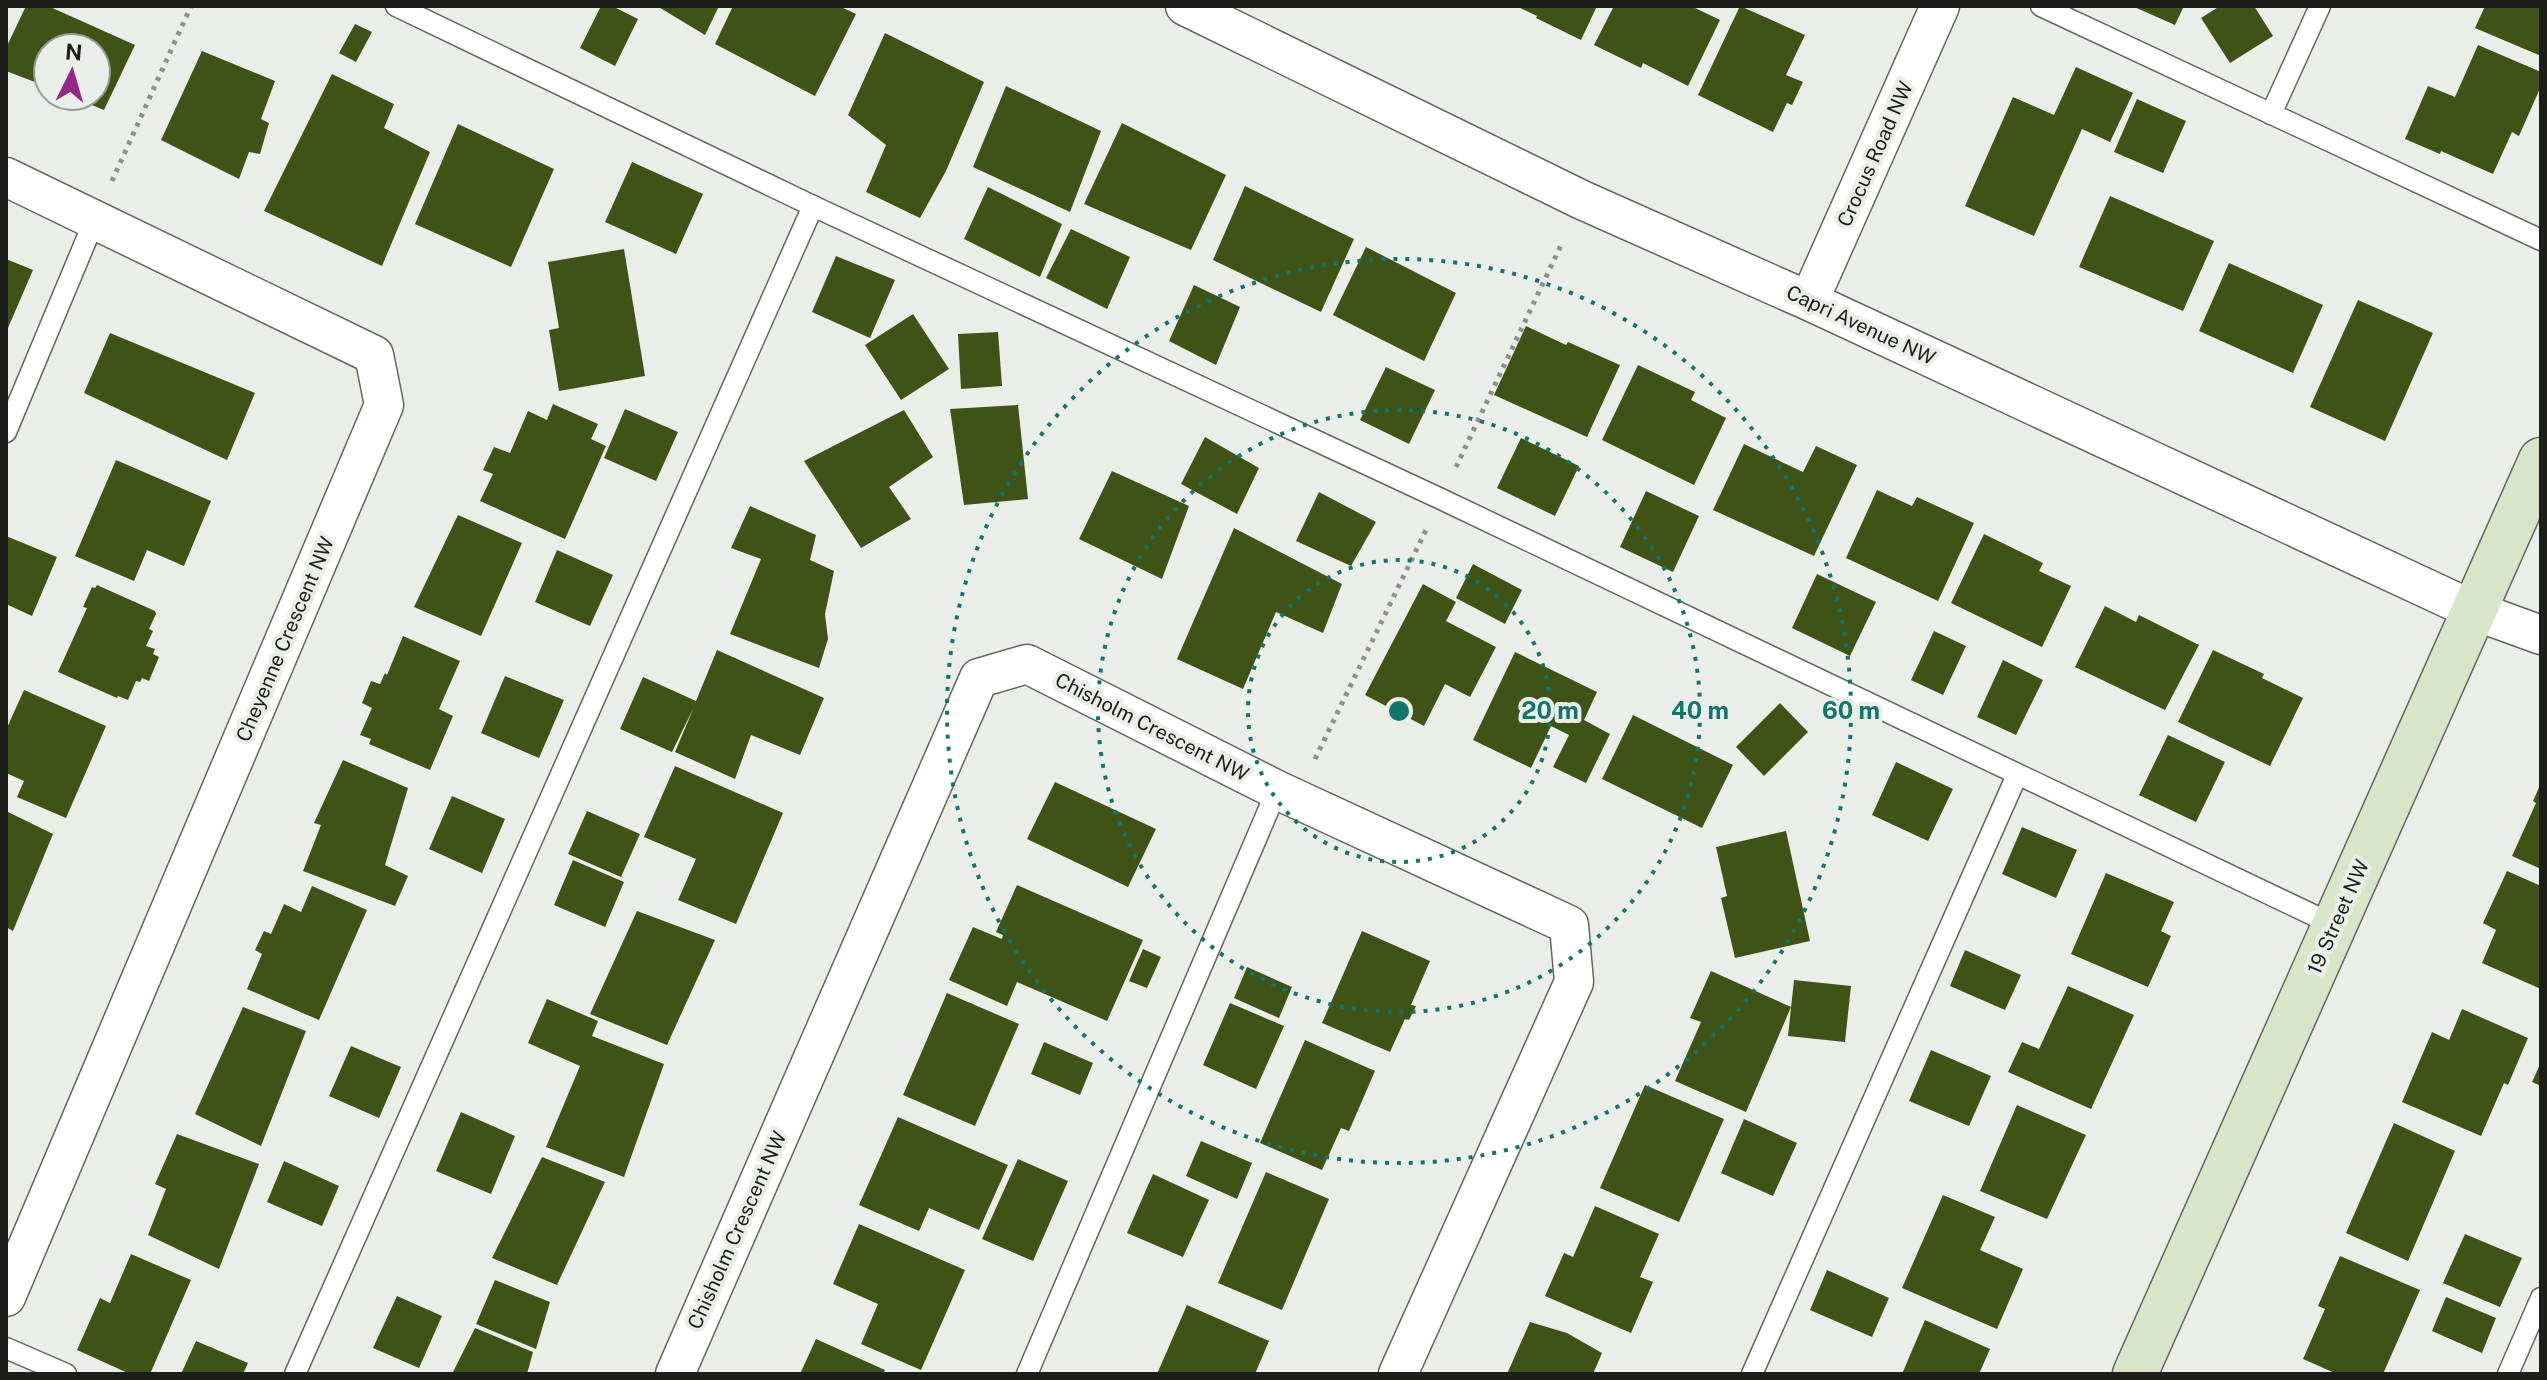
<svg xmlns="http://www.w3.org/2000/svg" width="2547" height="1380" font-family="'Public Sans',sans-serif">
<style>
.building{fill:#405317}
.lines{fill:none;stroke-linecap:round;stroke-linejoin:round}
.lane-casing{stroke:#636561;stroke-width:23}
.street-casing{stroke:#636561;stroke-width:41}
.secondary-casing{stroke:#636561;stroke-width:47}
.path{stroke:#8d8f8b;stroke-width:5;stroke-dasharray:4 6;stroke-linecap:butt}
.lane{stroke:#fff;stroke-width:20}
.street{stroke:#fff;stroke-width:38}
.secondary{stroke:#dae4c7;stroke-width:44}
.ring{fill:none;stroke:#0f766e;stroke-width:4;stroke-dasharray:4 8}
.labels{text-anchor:middle;stroke-width:8;stroke-linejoin:round;paint-order:stroke}
.street-label{font-size:20px;fill:#1d1e1c;stroke:#ebeee8}
.centre{fill:#0f766e;stroke:#ebeee8;stroke-width:4}
.ring-label{font-size:24px;text-anchor:middle;font-weight:bold;fill:#0f766e;stroke:#ebeee8;stroke-width:8;stroke-linejoin:round;paint-order:stroke}
</style>
<rect width="100%" height="100%" fill="#ebeee8"/>
<g class="building">
<path d="M26 6H48L135 45 104 110 70 96H96V48H48V87L6 71V48Z"/>
<path d="M601 6H612L638 19 615 66 580 48Z"/>
<path d="M657 6H719L705 35Z"/>
<path d="M733 6H839L856 14 815 96 715 44Z"/>
<path d="M1516 6H1597L1581 40 1536 18 1537 16Z"/>
<path d="M1614 6H1691L1720 20 1688 86 1643 63 1641 68 1594 45Z"/>
<path d="M1740 6 1805 35 1786 75 1803 82 1792 105 1787 103 1773 132 1698 95Z"/>
<path d="M2132 6H2184L2175 25Z"/>
<path d="M2220 6H2254L2273 36 2230 63 2201 18Z"/>
<path d="M2485 6H2541V56L2475 28Z"/>
<path d="M355 24 372 32 356 62 339 53Z"/>
<path d="M885 33 984 82 946 171 920 218 866 192 886 145 848 115Z"/>
<path d="M2478 45 2541 72V86L2519 136 2512 132 2493 174 2441 151 2440 154 2405 139 2428 86 2455 97Z"/>
<path d="M202 51 275 81 261 119 269 123 260 154 249 152 239 179 161 140Z"/>
<path d="M2076 67 2133 93 2110 142 2082 129 2034 236 1965 206 2013 97 2054 115Z"/>
<path d="M332 74 394 104 384 128 430 152 382 266 264 211Z"/>
<path d="M1006 86 1101 131 1070 212 973 167Z"/>
<path d="M2137 99 2186 121 2163 173 2114 152Z"/>
<path d="M1122 123 1226 175 1191 250 1084 204Z"/>
<path d="M458 124 554 169 511 267 415 224Z"/>
<path d="M632 162 703 194 676 254 605 222Z"/>
<path d="M1245 186 1354 239 1321 312 1213 260Z"/>
<path d="M988 187 1062 224 1040 277 964 239Z"/>
<path d="M2110 196 2214 241 2183 311 2079 267Z"/>
<path d="M1071 229 1130 257 1107 309 1046 278Z"/>
<path d="M1366 247 1456 293 1424 361 1333 315Z"/>
<path d="M624 249 645 376 559 391 549 330 559 328 548 262Z"/>
<path d="M836 256 895 280 870 338 812 312Z"/>
<path d="M6 259 33 270 8 328 6 327Z"/>
<path d="M2229 263 2323 305 2293 373 2199 331Z"/>
<path d="M1194 285 1240 307 1216 365 1169 341Z"/>
<path d="M2358 300 2433 333 2385 441 2310 407Z"/>
<path d="M913 314 949 369 901 400 865 345Z"/>
<path d="M1526 326 1566 345 1568 342 1620 365 1587 437 1494 395Z"/>
<path d="M998 332 1002 386 961 389 958 334Z"/>
<path d="M110 333 255 393 227 460 84 393Z"/>
<path d="M1638 365 1695 392 1691 400 1726 418 1694 485 1602 440Z"/>
<path d="M1386 367 1435 390 1409 444 1360 420Z"/>
<path d="M553 404 598 424 591 439 606 446 565 539 480 501 493 474 483 470 494 447 510 453 528 411 547 420Z"/>
<path d="M1018 405 1028 499 964 505 950 409Z"/>
<path d="M625 409 678 432 656 481 604 458Z"/>
<path d="M904 410 933 457 889 487 911 519 861 548 804 461Z"/>
<path d="M1205 437 1259 468 1237 514 1181 484Z"/>
<path d="M1521 438 1579 466 1555 516 1497 488Z"/>
<path d="M1744 444 1803 472 1816 446 1857 465 1814 556 1713 510Z"/>
<path d="M116 460 211 501 184 566 147 550 134 581 75 556Z"/>
<path d="M1112 471 1189 506 1162 579 1079 539Z"/>
<path d="M1877 490 1912 506 1917 497 1974 523 1938 601 1846 558Z"/>
<path d="M1646 491 1699 516 1673 572 1620 547Z"/>
<path d="M1319 492 1376 522 1351 566 1296 541Z"/>
<path d="M750 506 816 535 810 560 834 571 825 614 828 639 819 668 730 634 761 559 731 548Z"/>
<path d="M458 515 522 543 481 636 414 607Z"/>
<path d="M1234 528 1342 584 1323 633 1276 612 1243 689 1177 659Z"/>
<path d="M1984 534 2043 563 2039 571 2071 586 2042 647 1951 603Z"/>
<path d="M6 536 57 557 32 616 6 604Z"/>
<path d="M557 550 613 575 590 626 535 602Z"/>
<path d="M1473 564 1522 590 1505 624 1456 598Z"/>
<path d="M1817 574 1876 602 1850 656 1792 628Z"/>
<path d="M1423 584 1456 602 1446 621 1496 647 1470 697 1445 684 1424 726 1365 695Z"/>
<path d="M97 585 155 611 156 614 149 629 153 631 146 646 155 649 153 654 159 657 149 681 142 678 140 682 136 681 128 700 118 696 117 698 58 672 87 608 83 607 92 587 95 588Z"/>
<path d="M2105 606 2136 622 2139 615 2199 645 2165 710 2075 667Z"/>
<path d="M1934 631 1966 646 1943 695 1911 680Z"/>
<path d="M403 636 460 661 439 709 453 716 430 770 369 744 371 739 360 735 372 708 362 703 371 681 380 684 385 673 387 675Z"/>
<path d="M717 650 824 698 800 755 751 735 735 779 675 752 694 707 672 752 620 729 643 677 696 701Z"/>
<path d="M2213 650 2264 674 2262 678 2303 698 2270 766 2178 722Z"/>
<path d="M1515 652 1597 692 1584 720 1610 734 1586 783 1553 767 1569 735 1551 726 1531 768 1473 740Z"/>
<path d="M2003 660 2043 680 2016 735 1977 717Z"/>
<path d="M505 676 564 700 539 758 481 733Z"/>
<path d="M24 690 106 726 66 818 17 797 24 781 6 773V730Z"/>
<path d="M1780 703 1808 732 1764 776 1736 747Z"/>
<path d="M1633 715 1733 765 1702 828 1602 779Z"/>
<path d="M2168 735 2225 762 2196 822 2139 795Z"/>
<path d="M343 760 408 788 385 865 408 876 395 906 303 871 321 825 314 823Z"/>
<path d="M1896 762 1953 789 1928 841 1872 815Z"/>
<path d="M675 766 783 813 736 924 678 900 696 859 644 837Z"/>
<path d="M1055 782 1156 829 1128 887 1027 839Z"/>
<path d="M2541 783V869L2512 856 2536 803 2533 801Z"/>
<path d="M452 796 505 819 482 873 429 849Z"/>
<path d="M6 811 53 834 13 931 6 927Z"/>
<path d="M587 811 640 834 621 877 568 854Z"/>
<path d="M2022 827 2077 850 2056 898 2002 874Z"/>
<path d="M1786 831 1810 941 1735 958 1721 898 1727 896 1716 847Z"/>
<path d="M573 860 624 882 605 927 554 905Z"/>
<path d="M2507 871 2541 886V989L2482 963 2496 930 2483 923Z"/>
<path d="M2106 873 2174 902 2161 931 2171 936 2148 987 2071 954Z"/>
<path d="M1017 885 1143 940 1107 1021 1017 982 1007 1006 949 980 973 927 1002 939 1003 935 996 932Z"/>
<path d="M312 886 367 910 319 1020 247 989 262 954 255 950 264 931 271 934 284 904 301 912Z"/>
<path d="M637 911 715 940 667 1045 590 1014Z"/>
<path d="M1362 931 1430 961 1411 1005 1416 1006 1409 1020 1405 1019 1390 1052 1322 1023Z"/>
<path d="M1143 949 1161 957 1147 988 1129 981Z"/>
<path d="M1965 950 2021 975 2005 1010 1950 986Z"/>
<path d="M1247 967 1292 987 1279 1018 1234 998Z"/>
<path d="M1711 971 1791 1007 1746 1112 1675 1081 1701 1022 1690 1018Z"/>
<path d="M1794 980 1851 986 1845 1042 1788 1036Z"/>
<path d="M2068 986 2134 1015 2091 1109 2008 1072 2022 1042 2039 1049Z"/>
<path d="M947 993 1019 1024 975 1126 903 1095Z"/>
<path d="M547 999 598 1021 592 1036 664 1064 624 1177 546 1147 580 1066 528 1043Z"/>
<path d="M1230 1003 1284 1026 1256 1089 1203 1065Z"/>
<path d="M243 1007 306 1031 261 1146 195 1114Z"/>
<path d="M2462 1009 2528 1038 2508 1085 2504 1083 2481 1136 2402 1102 2432 1032 2449 1040Z"/>
<path d="M1305 1040 1375 1071 1349 1131 1341 1128 1322 1170 1260 1143Z"/>
<path d="M1044 1042 1093 1063 1080 1095 1031 1074Z"/>
<path d="M351 1046 401 1067 379 1118 329 1096Z"/>
<path d="M1931 1050 1991 1076 1969 1126 1909 1101Z"/>
<path d="M2541 1062V1086L2532 1082Z"/>
<path d="M1645 1085 1724 1119 1679 1222 1600 1188Z"/>
<path d="M2017 1105 2086 1135 2047 1219 1980 1191Z"/>
<path d="M461 1112 515 1136 491 1194 436 1171Z"/>
<path d="M898 1117 1008 1165 979 1230 929 1208 919 1231 859 1205Z"/>
<path d="M1744 1119 1797 1143 1773 1196 1721 1173Z"/>
<path d="M2394 1123 2455 1151 2408 1261 2346 1233Z"/>
<path d="M177 1134 259 1164 219 1269 148 1235 166 1189 155 1184Z"/>
<path d="M1201 1141 1252 1163 1237 1199 1186 1176Z"/>
<path d="M542 1157 605 1182 557 1285 492 1258Z"/>
<path d="M1018 1159 1068 1181 1033 1261 982 1239Z"/>
<path d="M284 1161 339 1186 322 1226 267 1202Z"/>
<path d="M1266 1172 1329 1199 1282 1310 1218 1283Z"/>
<path d="M1153 1174 1209 1200 1183 1257 1127 1233Z"/>
<path d="M1943 1195 1995 1217 1980 1250 2023 1269 1997 1329 1902 1288Z"/>
<path d="M1595 1206 1659 1234 1640 1277 1653 1282 1631 1333 1545 1296 1564 1253 1573 1257Z"/>
<path d="M859 1224 965 1270 921 1370 861 1344 878 1304 833 1284Z"/>
<path d="M2465 1234 2522 1258 2500 1307 2443 1283Z"/>
<path d="M131 1254 191 1280 150 1374H130L77 1350 100 1298 110 1303Z"/>
<path d="M2340 1256 2420 1290 2383 1374H2337L2303 1359 2325 1309 2318 1306Z"/>
<path d="M1827 1270 1889 1298 1872 1337 1810 1310Z"/>
<path d="M495 1280 550 1302 536 1349 476 1324Z"/>
<path d="M397 1296 442 1316 419 1368 373 1348Z"/>
<path d="M2446 1297 2496 1318 2482 1353 2432 1331Z"/>
<path d="M1187 1305 1269 1341 1255 1374H1157Z"/>
<path d="M1925 1320 1990 1349 1979 1374H1902Z"/>
<path d="M1530 1322 1567 1333 1602 1353 1593 1374H1507Z"/>
<path d="M475 1328 533 1352 527 1374H452Z"/>
<path d="M816 1339 885 1370 883 1374H800Z"/>
<path d="M196 1341 248 1363 243 1374H181Z"/>
</g>
<g class="lines">
<g class="lane-casing">
<g id="lane">
<path d="M396 6 813 206 1441 499 2334 925"/>
<path d="M2041 6 2541 240"/>
<path d="M2271 114 2320 6"/>
<path d="M6 432 95 219"/>
<path d="M6 1348 66 1374"/>
<path d="M295 1374 813 206"/>
<path d="M1027 1374 1277 790"/>
<path d="M1752 1374 2017 775"/>
<path d="M2508 1374 2541 1298"/>
</g>
</g>
<g class="street-casing">
<g id="street">
<path d="M1185 6 1582 200 1809 301 2475 611 2541 635"/>
<path d="M6 177 374 355 384 405 6 1297"/>
<path d="M1809 301 1940 6"/>
<path d="M675 1374 979 678 1027 664 1277 790 1569 925 1574 982 1398 1374"/>
</g>
</g>
<g class="secondary-casing">
<path id="secondary" d="M2135 1374 2541 460"/>
</g>
<g class="path">
<path d="M112 181 191 6"/>
<path d="M1456 467 1563 241"/>
<path d="M1315 759 1426 530"/>
</g>
<use href="#lane" class="lane"/>
<use href="#street" class="street"/>
<use href="#secondary" class="secondary"/>
</g>
<g class="ring">
<circle cx="1399" cy="711" r="151"/>
<circle cx="1399" cy="711" r="301"/>
<circle cx="1399" cy="711" r="452"/>
</g>
<g class="labels">
<g class="street-label">
<text transform="translate(1875 154) rotate(-66)" y="7">Crocus Road NW</text>
<text transform="translate(1861 325) rotate(25)" y="7">Capri Avenue NW</text>
<text transform="translate(285 639) rotate(-67)" y="7">Cheyenne Crescent NW</text>
<text transform="translate(1152 727) rotate(27)" y="7">Chisholm Crescent NW</text>
<text transform="translate(2338 917) rotate(-66)" y="7">19 Street NW</text>
<text transform="translate(737 1230) rotate(-66)" y="7">Chisholm Crescent NW</text>
</g>
</g>
<circle cx="1399" cy="711" r="12" class="centre"/>
<g class="ring-label">
<text x="1550" y="719">20 m</text>
<text x="1700" y="719">40 m</text>
<text x="1851" y="719">60 m</text>
</g>
<rect width="2547" height="1380" fill="none" stroke="#1d1e1c" stroke-width="16"/>
<g transform="translate(72 72) rotate(5)"><circle r="38" fill="#ebeee8" stroke="#999b96" stroke-width="2"/>
<path d="M0-6L14 30L0 20L-14 30Z" fill="#972787"/>
<text y="-12" font-size="22" font-weight="bold" text-anchor="middle" fill="#1d1e1c">N</text>
</g>
</svg>
